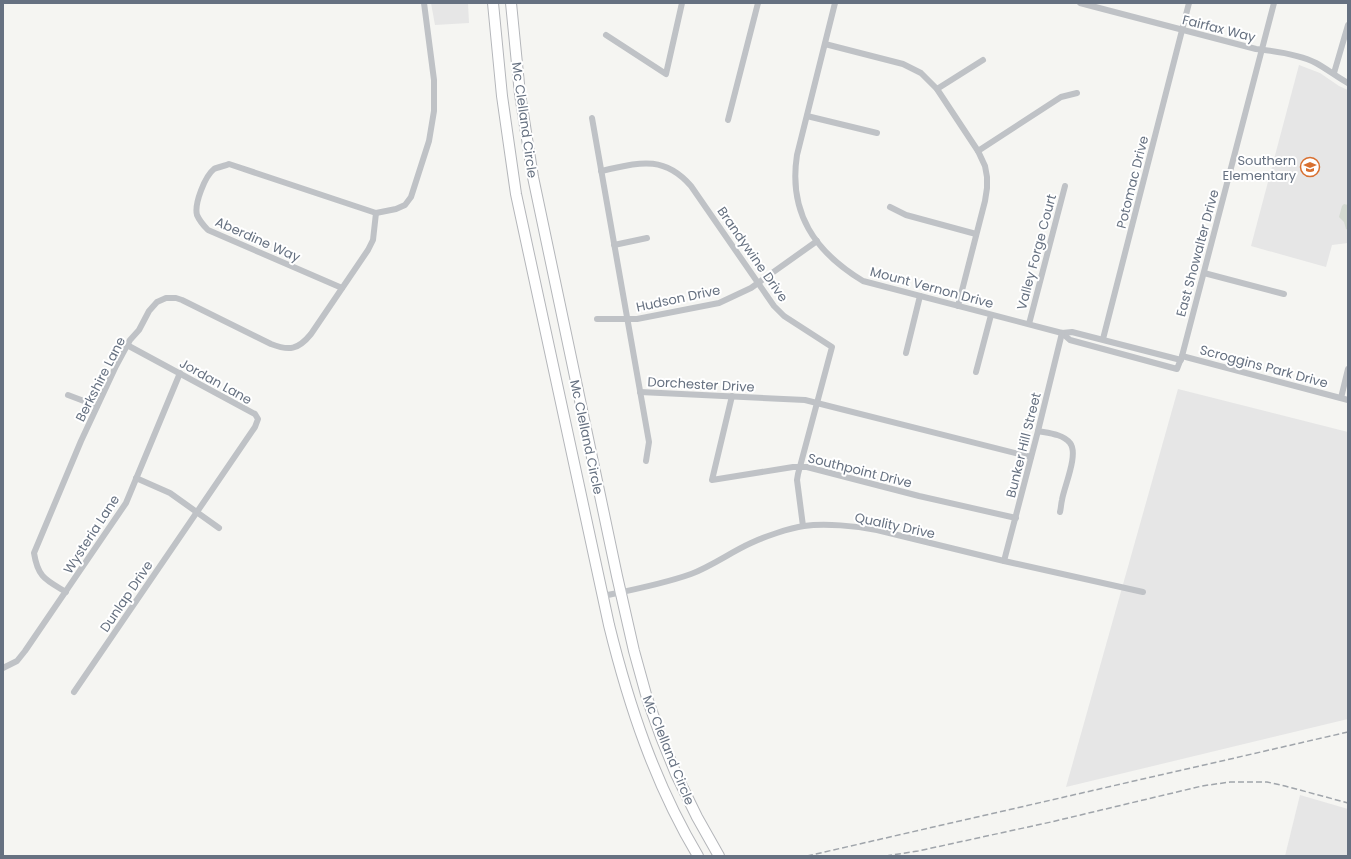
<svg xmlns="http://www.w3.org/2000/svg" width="1351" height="859" font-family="Poppins,sans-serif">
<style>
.built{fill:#e6e6e6}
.green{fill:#d4dad2}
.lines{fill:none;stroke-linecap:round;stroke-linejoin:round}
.trunk-casing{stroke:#b4b6ba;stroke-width:12}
.minor{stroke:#bfc2c6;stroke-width:6}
.trunk{stroke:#fff;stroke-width:10}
.rail{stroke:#a0a5ab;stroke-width:1.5;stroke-dasharray:6 3;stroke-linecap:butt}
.labels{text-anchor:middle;stroke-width:4;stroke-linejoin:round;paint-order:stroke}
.street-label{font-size:13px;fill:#667181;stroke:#fff}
.poi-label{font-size:13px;fill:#667181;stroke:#fff;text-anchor:end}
</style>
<rect width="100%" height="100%" fill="#f5f5f2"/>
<g class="built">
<path d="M431 3H468L469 23 435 25Z"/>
<path d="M1299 65 1320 73 1339 86 1348 90V243L1332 245 1326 267 1251 246Z"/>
<path d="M1178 389 1348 432V719L1066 787Z"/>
<path d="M1300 795 1348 809V856H1285Z"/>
</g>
<path class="green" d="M1344 204 1348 205V230L1346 229 1344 222 1339 217 1342 206Z"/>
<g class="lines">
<g class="trunk-casing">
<g id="trunk">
<path d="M493 3 502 96 516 194 609 625C629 706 655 784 698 856"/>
<path d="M511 3 520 94 533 177 617 576 634 651 647 698 661 737 676 774 697 817 719 856"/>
</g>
</g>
<g class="minor">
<path d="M835 3 797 155C788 213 815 252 863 281L1062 333 1072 332 1181 360"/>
<path d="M1080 3 1256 49C1275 51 1299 54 1316 63 1327 69 1337 77 1348 83"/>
<path d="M606 35 666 74 682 3"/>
<path d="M825 44 903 64 921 73 937 89 978 151 985 166 987 177V188L985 201 958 306"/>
<path d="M1334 73 1348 25"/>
<path d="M937 89 983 60"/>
<path d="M807 116 877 133"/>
<path d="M592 118 649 442 646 461"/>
<path d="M728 120 758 3"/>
<path d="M978 151 1061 97 1077 93"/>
<path d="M601 171C638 163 663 154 691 186L774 306 784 316 832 347 798 474 797 480 803 526"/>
<path d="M890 207 906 215 976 234"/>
<path d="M614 245 647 238"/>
<path d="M1204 273 1284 294"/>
<path d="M342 288 208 230C204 226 200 222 197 215 194 204 205 176 214 169 218 167 225 166 229 164L376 213 396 209 405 205 411 197 429 141 434 111V80L424 3"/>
<path d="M597 319H637L719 303 751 288 817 241"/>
<path d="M1029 324 1065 186"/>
<path d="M1062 333 1070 340 1177 369 1182 356 1274 3"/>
<path d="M1103 339 1189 3"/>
<path d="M906 353 920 296"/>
<path d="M1182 356 1348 400"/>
<path d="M976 372 991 315"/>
<path d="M640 392 805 400 1031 457"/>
<path d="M68 395 97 406"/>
<path d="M732 396 712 480 793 467H807L919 496 1016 518"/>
<path d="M1341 398 1348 369"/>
<path d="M1038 431C1048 433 1063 434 1070 443 1079 454 1064 487 1062 500 1061 504 1061 508 1060 512"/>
<path d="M136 478 170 493 219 528"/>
<path d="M1004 561 1038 431 1062 333"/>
<path d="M66 592C46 580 38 578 34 553L81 441 116 366 130 340 139 330 149 311 157 302 166 298H176L182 300 271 344C289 351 298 350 311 334L368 250 373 240 376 213"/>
<path d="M603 596C632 590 663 584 691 574 712 566 731 552 751 543 764 537 789 528 804 526 825 523 856 526 877 530L1004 561 1143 592"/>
<path d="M3 668 17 661 25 651 126 503 180 373"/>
<path d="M74 692 255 427 258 419 255 414 127 345"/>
</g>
<use href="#trunk" class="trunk"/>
<g class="rail">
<path d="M807 856 1348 732"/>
<path d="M886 856 918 851 1051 822 1202 786 1230 782H1267L1285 786 1348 803"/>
</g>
</g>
<defs>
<g id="school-ring" transform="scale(1)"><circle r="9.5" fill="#fff" stroke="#d87030" stroke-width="1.5"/><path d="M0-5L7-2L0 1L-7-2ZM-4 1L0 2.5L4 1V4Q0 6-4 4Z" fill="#d87030"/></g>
</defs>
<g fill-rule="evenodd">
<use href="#school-ring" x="1310" y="167"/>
</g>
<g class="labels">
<g class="street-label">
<text transform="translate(1219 28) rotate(14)" y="5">Fairfax Way</text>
<text transform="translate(525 120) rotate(82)" y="5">Mc Clelland Circle</text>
<text transform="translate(1132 182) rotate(-76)" y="5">Potomac Drive</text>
<text transform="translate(258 239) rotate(24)" y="5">Aberdine Way</text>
<text transform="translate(1036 252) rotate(-75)" y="5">Valley Forge Court</text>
<text transform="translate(1197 253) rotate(-75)" y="5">East Showalter Drive</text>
<text transform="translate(753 254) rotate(55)" y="5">Brandywine Drive</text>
<text transform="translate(932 287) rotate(15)" y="5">Mount Vernon Drive</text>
<text transform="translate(678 298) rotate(-12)" y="5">Hudson Drive</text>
<text transform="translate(1264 366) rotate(15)" y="5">Scroggins Park Drive</text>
<text transform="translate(100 379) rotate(-63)" y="5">Berkshire Lane</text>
<text transform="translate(216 381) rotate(29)" y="5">Jordan Lane</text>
<text transform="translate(701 384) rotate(3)" y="5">Dorchester Drive</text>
<text transform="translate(587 437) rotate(78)" y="5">Mc Clelland Circle</text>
<text transform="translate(1023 445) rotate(-76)" y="5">Bunker Hill Street</text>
<text transform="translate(860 470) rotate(14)" y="5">Southpoint Drive</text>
<text transform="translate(895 525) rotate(12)" y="5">Quality Drive</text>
<text transform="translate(91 534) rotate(-57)" y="5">Wysteria Lane</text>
<text transform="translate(126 596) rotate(-56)" y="5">Dunlap Drive</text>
<text transform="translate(669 750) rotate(68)" y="5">Mc Clelland Circle</text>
</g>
<g class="poi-label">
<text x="1296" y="165">Southern<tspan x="1296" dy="15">Elementary</tspan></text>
</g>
</g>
<rect width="1351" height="859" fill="none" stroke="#667181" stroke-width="8"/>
</svg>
